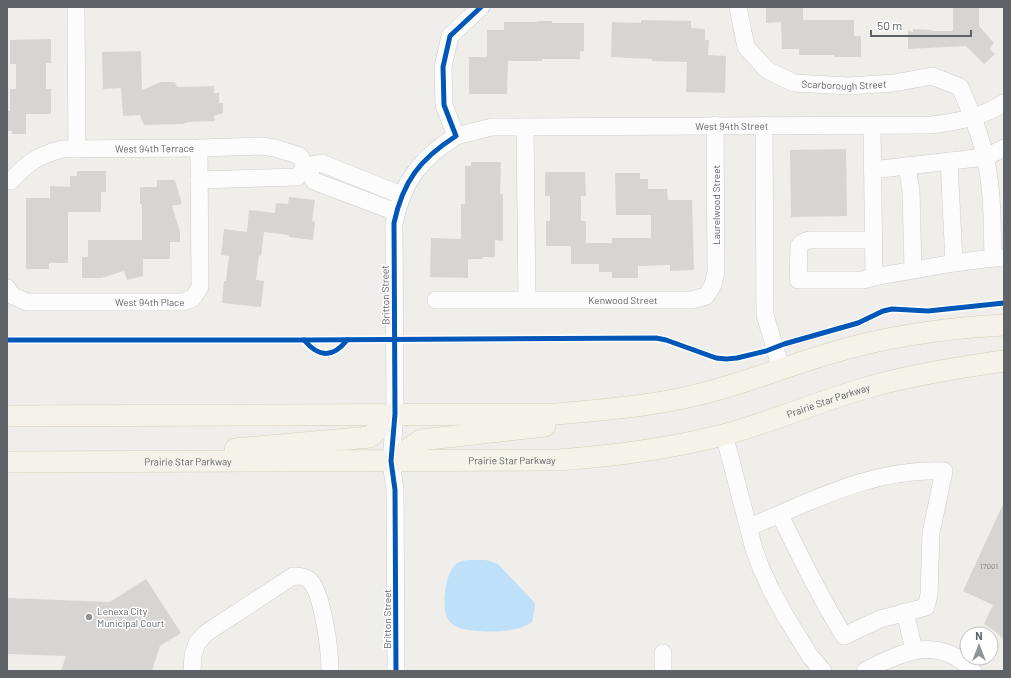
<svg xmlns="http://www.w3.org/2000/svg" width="1011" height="678" font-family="Barlow,sans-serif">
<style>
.water{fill:#bfe0f9}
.building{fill:#d6d5d3}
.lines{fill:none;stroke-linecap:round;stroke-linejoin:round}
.minor-casing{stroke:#cbcccc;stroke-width:18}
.major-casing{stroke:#d7ceb8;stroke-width:22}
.minor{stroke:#fdfcfc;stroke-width:17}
.major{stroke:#f4f2e9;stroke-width:21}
.cycleway-casing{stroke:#fff;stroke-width:8}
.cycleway{stroke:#0057b8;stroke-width:5}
.poi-dot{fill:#919496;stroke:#fff;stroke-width:1.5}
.labels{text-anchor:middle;stroke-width:3;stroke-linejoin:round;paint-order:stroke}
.number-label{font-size:8px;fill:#7e8184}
.street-label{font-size:10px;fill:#5f6368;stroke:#fff}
.poi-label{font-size:10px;fill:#5f6368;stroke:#fff;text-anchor:start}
</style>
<rect width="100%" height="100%" fill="#efeeea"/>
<path class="water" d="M468 560H486L498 564 534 602 535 606 532 622C519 633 480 633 463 629 458 628 453 625 450 622 440 612 445 576 454 566 457 562 462 561 468 560Z"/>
<g class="building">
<path d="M766 7H803V20H854V36H861V57H834V55H799V49H782L781 22 766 23Z"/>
<path d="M953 7H979V26L994 43 990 49 995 54 984 64 966 46 908 49V31L913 32V29L932 30V31H953Z"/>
<path d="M641 20 691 21V28L705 29V40H709L708 55 726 56 725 93 686 92 687 62 652 61V59L611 57 612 22 641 23Z"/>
<path d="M537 21H552V23H584V51H580V59H542V61H508L507 94H469V57H487V30H504V22H537Z"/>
<path d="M51 39V63H46V89H51V114H26V134H12V131H7V111H10V89H16V64H10V40Z"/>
<path d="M141 51 142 90 161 82H175L177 87 214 86V93H219V103H223V113L214 116 215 121 189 122 183 124 144 125 140 115 123 116 121 88 103 89 102 52Z"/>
<path d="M846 149 847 216 791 217 790 150Z"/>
<path d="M471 162H501L500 194H503V241L495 240V257H483V259H468V278L430 277 431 238 461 239V204H465V166H471Z"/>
<path d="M77 171H106V192H101V212H68V263H49V269H26V198H50V186L70 187V176H77Z"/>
<path d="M545 172H585L586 196H581V221H586V243H612V238H651V215H616L615 173H640V179H648V189H667L668 200H692L694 270 670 271V265L638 266V278H612V272H599V264H571V246H546V221H550V196H545Z"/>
<path d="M157 180H175L182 204 172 206 180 232V242H170V259H143V276L127 280 124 271 101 278H82V257H88V240H142V204H140V187H157Z"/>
<path d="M289 197 315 200 312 221 315 222 313 240 289 237V235L264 232 261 256 259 255 256 280 264 281 261 307 222 303 224 281H226L229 256 221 255 224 229 247 232 249 210 275 213 276 203 288 204Z"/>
<path d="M1004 502V640L996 632 984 624 993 605 963 591Z"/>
<path d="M146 579 181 633 160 646 152 671H61L66 656 7 654V598L110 602Z"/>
</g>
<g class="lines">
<g class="minor-casing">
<g id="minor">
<path id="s1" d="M738 7 746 47 767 70 794 83 848 86 894 83 932 76 960 87C970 110 980 133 985 157 993 190 992 224 993 258H1004"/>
<path d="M76 8 77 149"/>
<path d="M764 125 765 315 781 369"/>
<path d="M872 125 874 277 954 263 993 258"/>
<path d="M525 127 527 300"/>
<path id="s2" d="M456 136 492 127 931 125C957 122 982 117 1004 103"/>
<path d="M949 161 954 263"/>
<path d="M907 166 911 191 913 270"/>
<path d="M872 170 986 157 1004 148"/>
<path id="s3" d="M7 180 11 181C28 162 37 156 62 149L199 148 261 146 275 148 300 156 314 181 396 212"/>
<path d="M199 180 297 177 307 166 321 163 401 195"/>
<path d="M873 240H809L803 242 799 246 798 280H863L874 277"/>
<path id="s4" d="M7 288 13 296 27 302H183L193 298 200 287 199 148"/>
<path id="s5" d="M436 300H692L706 296 713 285 716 272 715 125"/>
<path d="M724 434 754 549 761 568 771 590 786 617 810 656 823 671"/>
<path d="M749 527C813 501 872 468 944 471L931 533 929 595 926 607 880 619 844 636C820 597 800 556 780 515"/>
<path d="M905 612 914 650"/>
<path d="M192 671 193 655 197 643 206 633 293 576C298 576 304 576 308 579 323 590 330 652 330 671"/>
<path d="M396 671 395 490 391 461 395 414 394 223C403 181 420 159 456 136L444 105 443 67 450 36 481 7"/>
<path d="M663 671V653"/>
<path d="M865 671C902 651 939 635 973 671"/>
</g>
</g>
<g class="major-casing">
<g id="major">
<path d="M7 416 557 414C599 410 642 407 683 398 733 388 780 368 828 354 883 337 946 328 1004 325"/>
<path d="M235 449 370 437 395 414"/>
<path d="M391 461 421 440 545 426"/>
<path id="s6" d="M7 462 558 460C614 456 668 449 723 435 775 421 824 399 876 385 918 374 961 367 1004 361"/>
</g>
</g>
<use href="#minor" class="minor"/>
<use href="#major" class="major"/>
<g class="cycleway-casing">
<g id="cycleway">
<path d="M7 340H304L656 338 666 340 716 358 726 359 737 358 766 351 784 344 858 323 883 311 892 309 928 311 1004 303"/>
<path d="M304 340C319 358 333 358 347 340"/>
<path d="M396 671 395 490 391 461 395 414 394 223C403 181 420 159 456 136L444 105 443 67 450 36 481 7"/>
</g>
</g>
<use href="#cycleway" class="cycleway"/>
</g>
<circle class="poi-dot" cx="89" cy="617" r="4"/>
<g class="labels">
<g class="number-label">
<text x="989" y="569">17001</text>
</g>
<g class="street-label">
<text dy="4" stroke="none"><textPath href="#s1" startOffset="152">Scarborough Street</textPath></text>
<text dy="4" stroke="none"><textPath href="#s2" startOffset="277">West 94th Street</textPath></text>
<text dy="4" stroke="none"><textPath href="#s3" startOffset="158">West 94th Terrace</textPath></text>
<text transform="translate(716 205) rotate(-90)" y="4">Laurelwood Street</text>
<text transform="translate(385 295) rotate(-91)" y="4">Britton Street</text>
<text dy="4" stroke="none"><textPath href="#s5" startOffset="187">Kenwood Street</textPath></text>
<text dy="4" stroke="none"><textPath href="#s4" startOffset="148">West 94th Place</textPath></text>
<text dy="4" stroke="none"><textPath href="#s6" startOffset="829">Prairie Star Parkway</textPath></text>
<text dy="4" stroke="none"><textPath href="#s6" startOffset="505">Prairie Star Parkway</textPath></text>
<text dy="4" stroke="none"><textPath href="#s6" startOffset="181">Prairie Star Parkway</textPath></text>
<text transform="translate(387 619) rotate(-90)" y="4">Britton Street</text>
</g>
<g class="poi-label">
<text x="97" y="615">Lenexa City<tspan x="97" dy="12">Municipal Court</tspan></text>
</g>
</g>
<rect width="1011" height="678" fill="none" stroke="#5f6368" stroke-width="16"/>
<g transform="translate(979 646)"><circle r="19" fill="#ffffff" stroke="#bfc1c3"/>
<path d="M0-3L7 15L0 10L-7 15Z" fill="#919496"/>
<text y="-6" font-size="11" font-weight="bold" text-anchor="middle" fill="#5f6368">N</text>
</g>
<path d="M871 30v6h100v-6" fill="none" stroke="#5f6368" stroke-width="2"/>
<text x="877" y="30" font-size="12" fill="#5f6368" stroke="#ffffff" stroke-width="3" paint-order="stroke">50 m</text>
</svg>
